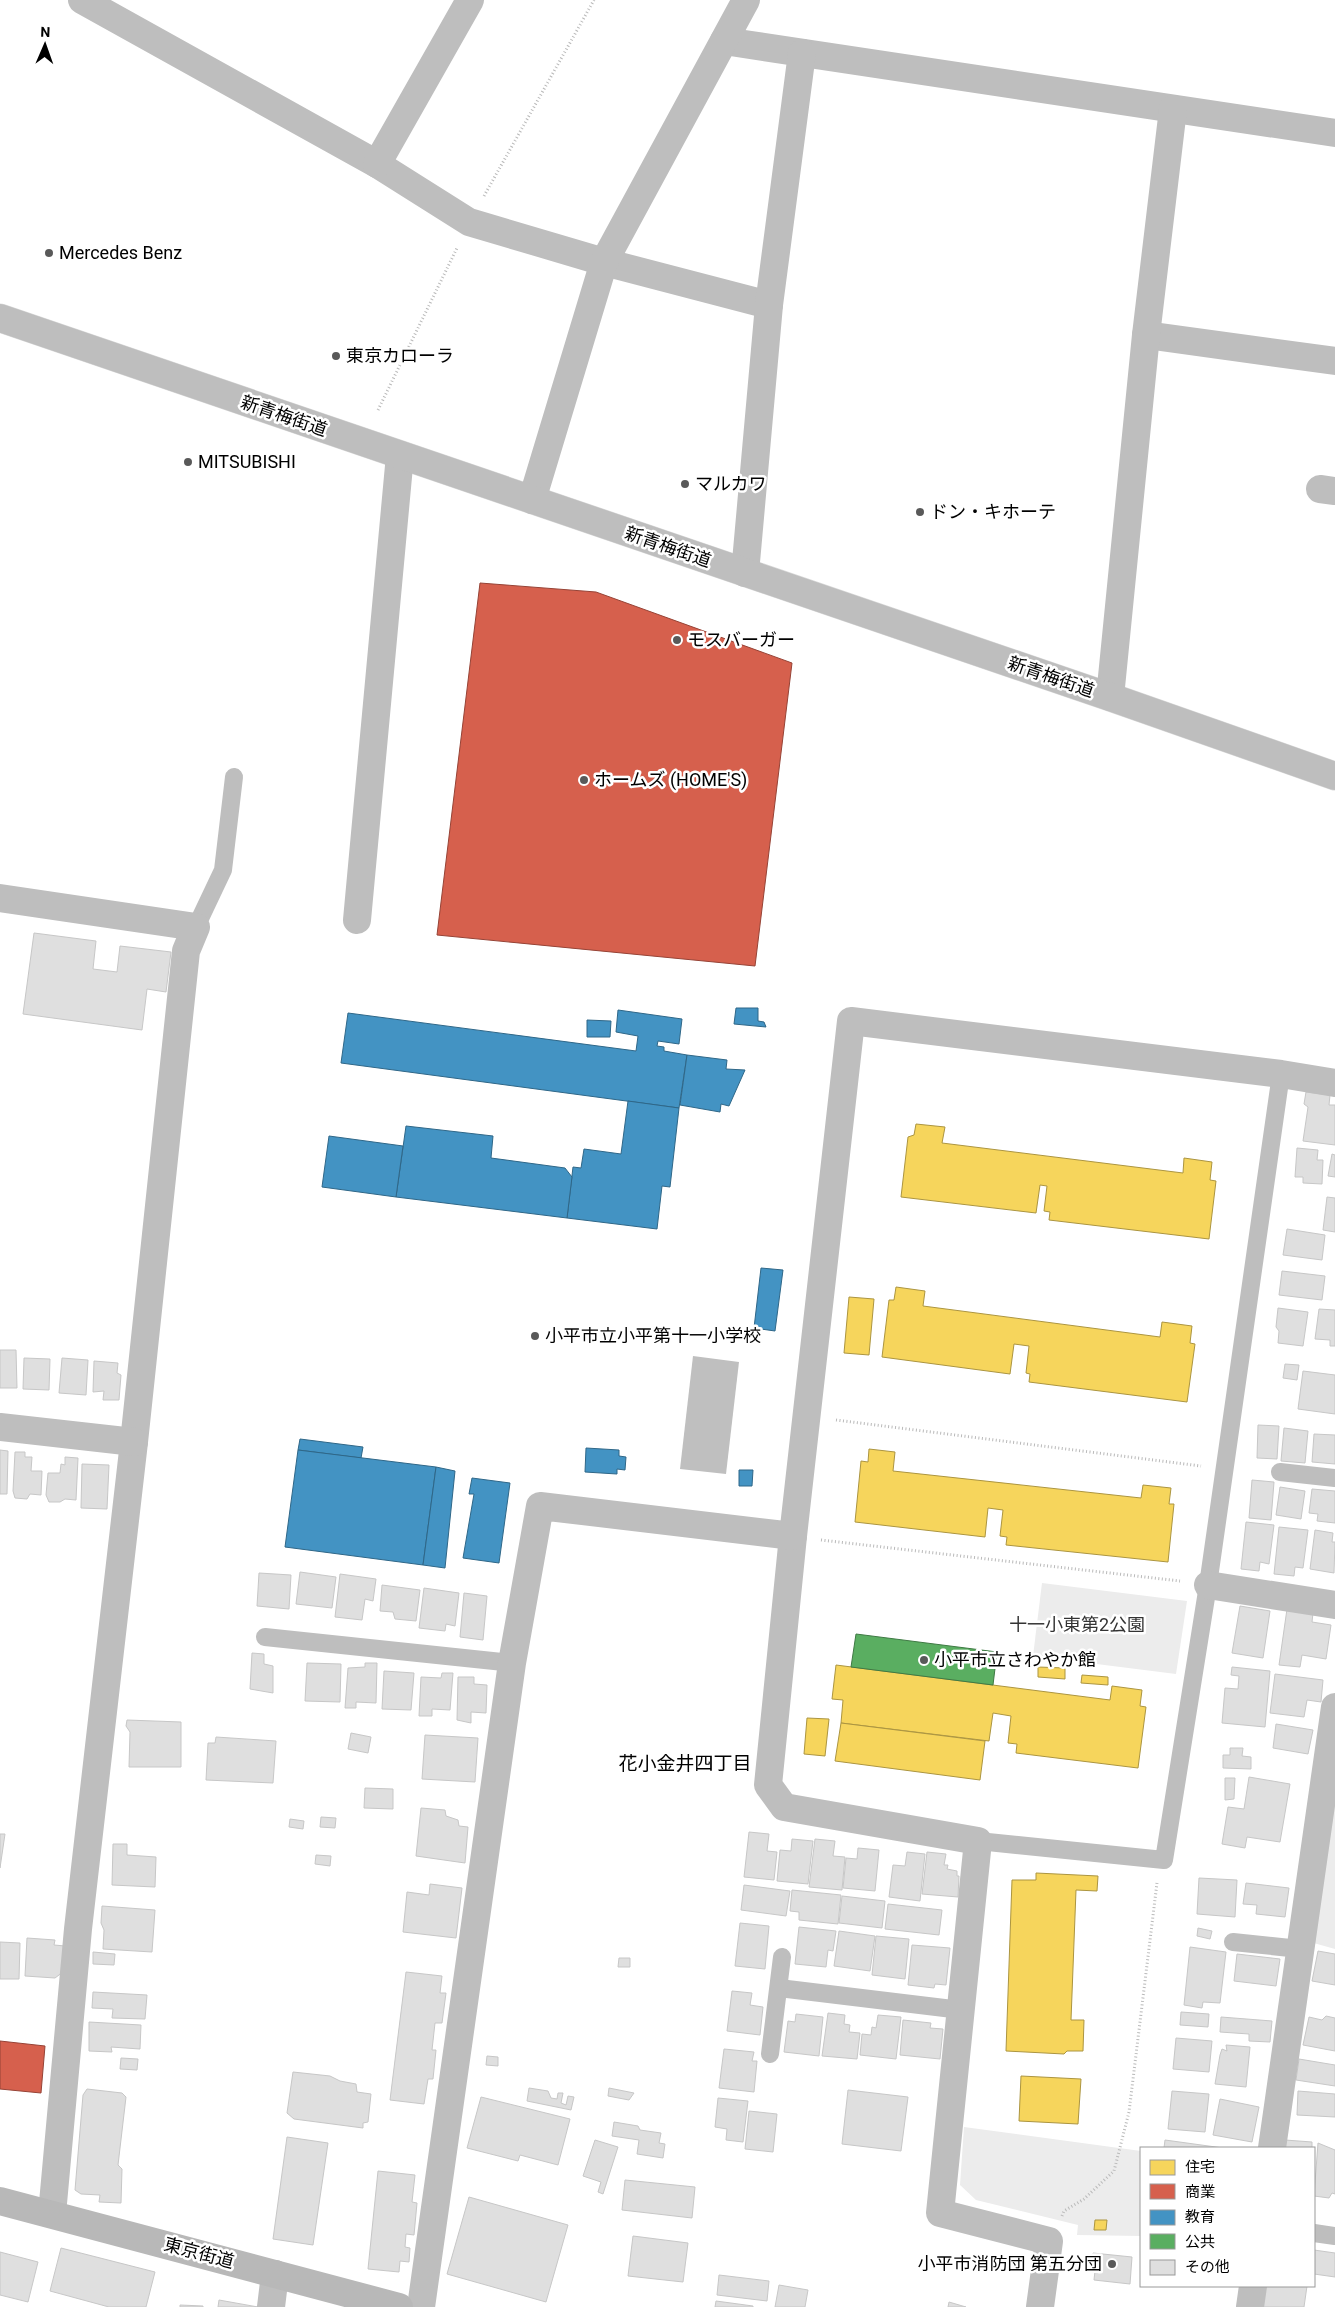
<svg xmlns="http://www.w3.org/2000/svg" width="1335" height="2307" font-family="Roboto,'Noto Sans JP',sans-serif">
<style>
.green{fill:#ececec}
.water{fill:#bfbfbf}
.homes{fill:#f6d55c;stroke:#ac9540}
.shops{fill:#d6604d;stroke:#964336}
.schools{fill:#4393c3;stroke:#2f6788}
.public{fill:#5aae61;stroke:#3f7a44}
.building{fill:#dfdfdf;stroke:#c7c7c7}
.lines{fill:none;stroke-linecap:round;stroke-linejoin:round}
.primary-casing{stroke:#dbdbdb;stroke-width:29}
.path{stroke:#b9b9b9;stroke-width:3;stroke-dasharray:1 2.5;stroke-linecap:butt}
.service{stroke:#bebebe;stroke-width:18}
.minor{stroke:#bebebe;stroke-width:28}
.secondary{stroke:#b8b8b8;stroke-width:28}
.primary{stroke:#bebebe;stroke-width:28}
.poi-dot{fill:#595959;stroke:#fff;stroke-width:2}
.labels{text-anchor:middle;stroke-width:5;stroke-linejoin:round;paint-order:stroke}
.poi-label{font-size:18px;fill:#000;stroke:#fff;text-anchor:start}
.street-label{font-size:18px;fill:#000;stroke:#fff}
.park-label{font-size:18px;fill:#333;stroke:#fff}
.neighbourhood-label{font-size:19px;fill:#000;stroke:#fff}
</style>
<rect width="100%" height="100%" fill="#fff"/>
<g class="green">
<path d="M1042 1583 1187 1601 1176 1674 1033 1656Z"/>
<path d="M1335 1772V1949L1310 1942Z"/>
<path d="M964 2127 1141 2151V2236L1077 2235 1078 2225 976 2200 960 2185Z"/>
</g>
<path class="water" d="M693 1356 739 1362 726 1474 680 1469Z"/>
<g class="homes">
<path d="M916 1124 945 1127 942 1143 1183 1173 1184 1158 1212 1162 1210 1180 1216 1181 1209 1239 1049 1220 1050 1212 1044 1211 1047 1186 1040 1185 1036 1213 901 1197 908 1137 914 1135Z"/>
<path d="M896 1287 925 1291 923 1306 1160 1337 1162 1322 1192 1326 1190 1343 1195 1344 1187 1402 1029 1382 1030 1374 1026 1373 1029 1346 1014 1344 1010 1374 882 1357 889 1300H894Z"/>
<path d="M849 1297 874 1299 869 1355 844 1353Z"/>
<path d="M869 1449 895 1452 893 1471 1141 1498 1143 1485 1171 1488 1169 1504H1174L1168 1562 1006 1545 1007 1537 1000 1536 1003 1510 988 1508 985 1537 855 1522 861 1461 868 1462Z"/>
<path d="M836 1665 1110 1700 1112 1686 1142 1690 1140 1706 1146 1707 1138 1768 1016 1753 1017 1744 1008 1743 1011 1716 993 1713 989 1741 841 1723 843 1700 832 1699Z"/>
<path d="M1038 1667 1065 1668V1679L1038 1677Z"/>
<path d="M1082 1675 1108 1677V1685L1081 1683Z"/>
<path d="M807 1718 829 1719 825 1756 804 1754Z"/>
<path d="M841 1723 985 1741 980 1780 835 1761Z"/>
<path d="M1036 1873 1098 1876 1097 1891 1076 1890 1071 2020H1084L1083 2051H1067L1064 2054 1006 2051 1012 1880H1036Z"/>
<path d="M1021 2076 1081 2079 1078 2124 1019 2121Z"/>
<path d="M1095 2220H1107L1106 2230H1094Z"/>
</g>
<g class="shops">
<path d="M480 583 596 592 792 663 755 966 437 935Z"/>
<path d="M0 2041 45 2046 41 2093 0 2089Z"/>
</g>
<g class="schools">
<path d="M736 1008H758V1021L764 1022 766 1027 734 1024Z"/>
<path d="M618 1010 682 1019 679 1044 658 1041 657 1046 664 1047V1051L687 1055 679 1108 341 1063 348 1013 636 1051 638 1036 616 1032Z"/>
<path d="M587 1020 611 1021 610 1037H587Z"/>
<path d="M687 1055 727 1060 726 1069 745 1070 729 1106 721 1104 720 1112 680 1105Z"/>
<path d="M628 1101 679 1108 670 1187 662 1186 657 1229 567 1218 573 1167 581 1168 584 1149 621 1154Z"/>
<path d="M406 1126 493 1136 491 1158 565 1168 572 1177 567 1218 396 1197Z"/>
<path d="M329 1136 403 1146 396 1197 322 1187Z"/>
<path d="M761 1268 783 1270 775 1331 754 1328Z"/>
<path d="M300 1439 363 1447 361 1458 298 1450Z"/>
<path d="M586 1448 619 1450V1456L626 1457 625 1470 617 1469V1474L585 1472Z"/>
<path d="M298 1450 436 1467 423 1565 285 1547Z"/>
<path d="M436 1467 455 1471 445 1568 423 1565Z"/>
<path d="M739 1470H753L752 1486H739Z"/>
<path d="M472 1478 510 1483 499 1563 463 1558 474 1494H469Z"/>
</g>
<path class="public" d="M856 1634 997 1652 993 1685 851 1667Z"/>
<g class="building">
<path d="M34 933 96 941 93 969 117 972 120 946 171 952 166 992 147 989 142 1030 23 1014Z"/>
<path d="M1306 1092 1330 1095 1329 1105H1335V1145L1303 1141 1308 1107 1304 1104Z"/>
<path d="M1297 1148 1318 1150 1317 1160H1323L1322 1184 1303 1183V1177H1295Z"/>
<path d="M1332 1154 1335 1155V1177L1328 1176Z"/>
<path d="M1327 1197 1335 1198V1232L1323 1230Z"/>
<path d="M1287 1229 1325 1235 1322 1260 1283 1255Z"/>
<path d="M1282 1271 1325 1276 1322 1300 1279 1295Z"/>
<path d="M1278 1308 1308 1312 1303 1346 1278 1343 1279 1331 1276 1327Z"/>
<path d="M1319 1309 1335 1310V1346H1330V1340L1315 1339Z"/>
<path d="M0 1350H16L17 1388H0Z"/>
<path d="M24 1358 50 1359 49 1390 23 1389Z"/>
<path d="M62 1358 88 1360 86 1395 59 1393Z"/>
<path d="M94 1361 118 1363 117 1373 121 1375 119 1400H103L104 1391 93 1392Z"/>
<path d="M1285 1364 1299 1365 1297 1380 1283 1378Z"/>
<path d="M1303 1371 1335 1375V1414L1298 1409Z"/>
<path d="M1258 1425 1279 1426 1277 1459 1257 1458Z"/>
<path d="M1284 1428 1308 1431 1305 1463 1281 1461Z"/>
<path d="M1314 1434 1335 1435V1464L1312 1462Z"/>
<path d="M0 1450 8 1451 7 1494H0Z"/>
<path d="M15 1452H25V1457H32L31 1471H42L41 1495 30 1494 27 1499 15 1498 13 1491Z"/>
<path d="M65 1457 78 1458 76 1500 65 1499 60 1502H49L46 1495 48 1473H60L61 1464 65 1465Z"/>
<path d="M82 1464 109 1465 107 1509 81 1508Z"/>
<path d="M1252 1480 1274 1482 1271 1520 1249 1518Z"/>
<path d="M1280 1487 1305 1491 1301 1519 1276 1515Z"/>
<path d="M1312 1489 1335 1491V1523L1317 1521 1318 1514 1309 1513Z"/>
<path d="M1246 1522 1274 1525 1269 1564 1260 1562 1259 1571 1241 1569Z"/>
<path d="M1279 1527 1308 1530 1303 1568 1295 1567 1294 1576 1274 1574Z"/>
<path d="M1315 1530 1333 1533 1332 1542H1335L1334 1573 1310 1569Z"/>
<path d="M300 1572 336 1577 332 1608 296 1604Z"/>
<path d="M259 1573 291 1575 289 1609 257 1606Z"/>
<path d="M340 1574 376 1579 373 1601 365 1599 362 1620 335 1617Z"/>
<path d="M382 1585 420 1590 416 1621 395 1619 393 1612 380 1611Z"/>
<path d="M424 1588 459 1593 455 1626 446 1624 445 1631 419 1628Z"/>
<path d="M464 1593 487 1596 483 1640 460 1637Z"/>
<path d="M1240 1606 1270 1611 1263 1658 1232 1653Z"/>
<path d="M1287 1609 1313 1613 1312 1622 1331 1625 1326 1659 1302 1655 1300 1667 1279 1665Z"/>
<path d="M252 1653 264 1654V1664L273 1666V1693L250 1689Z"/>
<path d="M307 1663 341 1664 340 1702 305 1701Z"/>
<path d="M365 1663H377L376 1703 356 1702V1708H345L348 1668 365 1667Z"/>
<path d="M1232 1667 1270 1671 1265 1727 1222 1723 1225 1688 1238 1689 1239 1676 1231 1675Z"/>
<path d="M384 1671 414 1673 411 1710 382 1709Z"/>
<path d="M442 1673H453L450 1710 432 1709V1716H419L421 1677 441 1678Z"/>
<path d="M1275 1674 1323 1680 1321 1702 1307 1700 1304 1717 1270 1713Z"/>
<path d="M458 1677H474V1684L487 1685 486 1713 471 1712V1723L457 1720Z"/>
<path d="M127 1720 181 1722V1767H129L130 1732 126 1726Z"/>
<path d="M1276 1724 1313 1730 1308 1754 1273 1748Z"/>
<path d="M351 1733 371 1737 368 1753 348 1749Z"/>
<path d="M425 1735 478 1738 475 1782 422 1779Z"/>
<path d="M216 1737 276 1741 273 1783 206 1780 208 1743H215Z"/>
<path d="M1230 1748H1243L1242 1756 1251 1757V1769L1223 1768V1755H1230Z"/>
<path d="M1249 1777 1290 1784 1280 1842 1247 1837 1245 1848 1222 1844 1228 1807 1244 1809Z"/>
<path d="M1225 1778H1235L1234 1799 1225 1800Z"/>
<path d="M365 1788 393 1789V1809L364 1808Z"/>
<path d="M421 1808 445 1810 446 1816 458 1820 459 1826 468 1827 465 1863 416 1856Z"/>
<path d="M321 1817 336 1818 335 1828 320 1827Z"/>
<path d="M290 1819 304 1821 303 1829 289 1827Z"/>
<path d="M749 1832 769 1834 767 1851 777 1852 774 1880 744 1877Z"/>
<path d="M0 1834H5L0 1868Z"/>
<path d="M792 1839 813 1841 808 1884 777 1881 780 1850 791 1851Z"/>
<path d="M815 1839 835 1841 833 1856 845 1857 842 1890 809 1887Z"/>
<path d="M113 1844H127V1855L156 1857 155 1887 112 1885Z"/>
<path d="M858 1848 879 1850 875 1891 843 1888 846 1858 857 1859Z"/>
<path d="M907 1852 925 1854 920 1901 889 1897 893 1865 905 1866Z"/>
<path d="M927 1852 946 1854 944 1865H948L947 1869 957 1871V1876H959L958 1897 922 1894Z"/>
<path d="M316 1855 331 1856 330 1866 315 1864Z"/>
<path d="M1199 1878 1237 1880 1235 1917 1197 1914Z"/>
<path d="M1246 1883 1289 1888 1285 1917 1256 1914 1257 1905 1243 1904Z"/>
<path d="M430 1884 462 1888 456 1938 403 1932 407 1892 429 1895Z"/>
<path d="M744 1885 790 1891 786 1916 741 1910Z"/>
<path d="M792 1890 841 1895 838 1924 799 1920V1912L790 1911Z"/>
<path d="M842 1896 885 1901 882 1928 839 1923Z"/>
<path d="M888 1904 942 1910 939 1935 885 1929Z"/>
<path d="M102 1906 155 1910 152 1952 103 1949 104 1930 101 1923Z"/>
<path d="M740 1923 769 1926 765 1969 735 1966Z"/>
<path d="M799 1927 836 1931 833 1951 828 1950 826 1967 795 1964Z"/>
<path d="M1198 1928 1212 1931 1210 1939 1197 1936Z"/>
<path d="M839 1931 875 1936 870 1971 834 1966Z"/>
<path d="M876 1936 909 1939 905 1979 872 1975Z"/>
<path d="M27 1938 55 1940 54 1945 65 1946 63 1972 55 1978 25 1976Z"/>
<path d="M0 1942 20 1943 19 1979H0Z"/>
<path d="M912 1945 950 1948 946 1985 935 1984 934 1988 908 1985Z"/>
<path d="M1190 1947 1226 1952 1220 2003 1203 2002 1202 2008 1184 2005Z"/>
<path d="M1318 1951 1335 1954V1985L1312 1981Z"/>
<path d="M93 1952 115 1954 114 1965 93 1964Z"/>
<path d="M1237 1954 1280 1959 1276 1986 1234 1981Z"/>
<path d="M619 1958H630V1967H618Z"/>
<path d="M406 1972 442 1976 440 1993H446L442 2023H435L432 2050H436L433 2079H428L424 2104 390 2100Z"/>
<path d="M732 1991 752 1993 750 2005 763 2007 760 2035 727 2031Z"/>
<path d="M93 1992 147 1995 145 2019 112 2018 113 2009 92 2008Z"/>
<path d="M1181 2012 1209 2014 1208 2027 1180 2025Z"/>
<path d="M828 2013 845 2015 844 2024 850 2025 849 2032 860 2033 857 2059 822 2056Z"/>
<path d="M796 2014 823 2017 819 2056 784 2052 788 2021 795 2022Z"/>
<path d="M878 2015 901 2017 896 2059 860 2055 862 2034 871 2035 872 2027 876 2028Z"/>
<path d="M1326 2016 1335 2018V2051L1303 2045 1309 2017 1322 2020Z"/>
<path d="M1221 2017 1272 2021 1270 2042 1249 2041V2034L1220 2032Z"/>
<path d="M903 2020 931 2023 930 2028 943 2029 940 2059 900 2055Z"/>
<path d="M89 2022 141 2025 140 2049 111 2047 112 2052 89 2051Z"/>
<path d="M1176 2038 1212 2041 1209 2072 1173 2069Z"/>
<path d="M1226 2045 1250 2047 1246 2087 1215 2084 1220 2055 1222 2049 1227 2051Z"/>
<path d="M724 2049 754 2052 752 2061H757L754 2092 719 2088Z"/>
<path d="M487 2056 498 2057V2066L486 2065Z"/>
<path d="M121 2058 138 2059 137 2070 120 2069Z"/>
<path d="M1299 2059 1335 2065V2086L1296 2080Z"/>
<path d="M293 2072 330 2076 340 2081 356 2084 357 2092 371 2094 368 2122 363 2123V2128L294 2119 287 2113Z"/>
<path d="M529 2088 548 2091 551 2098 557 2099 558 2093H563L561 2103 566 2105 568 2096 574 2097 571 2110 527 2101Z"/>
<path d="M609 2088 634 2093 629 2100 608 2096Z"/>
<path d="M87 2089 122 2093 126 2097 118 2165 122 2169 121 2203 99 2202 100 2195 81 2194 75 2190 83 2095Z"/>
<path d="M848 2090 908 2097 901 2151 842 2144Z"/>
<path d="M1172 2091 1209 2094 1205 2132 1168 2129Z"/>
<path d="M1298 2091 1335 2094V2117L1297 2115Z"/>
<path d="M481 2097 570 2119 558 2165 520 2155 518 2161 467 2148Z"/>
<path d="M718 2098 748 2101 743 2142 726 2140 727 2129 715 2127Z"/>
<path d="M1220 2099 1259 2107 1252 2142 1213 2135Z"/>
<path d="M749 2111 777 2114 773 2152 745 2149Z"/>
<path d="M614 2122 638 2126 640 2130 661 2133 659 2143 665 2144 663 2158 637 2154 639 2140 612 2136Z"/>
<path d="M287 2137 328 2143 313 2245 273 2239Z"/>
<path d="M595 2140 618 2147 603 2194 598 2192 601 2182 583 2176Z"/>
<path d="M1165 2140 1223 2148H1164Z"/>
<path d="M1285 2140 1312 2142V2148H1285Z"/>
<path d="M1318 2143 1335 2150V2194L1332 2193 1329 2198 1314 2196Z"/>
<path d="M378 2171 415 2175 412 2202 417 2203 414 2235 406 2234 405 2247 410 2248 409 2262 400 2261 399 2272 368 2269Z"/>
<path d="M625 2180 695 2187 692 2218 622 2210Z"/>
<path d="M469 2197 568 2225 546 2302 447 2274Z"/>
<path d="M633 2236 688 2243 683 2282 628 2276Z"/>
<path d="M61 2248 155 2272 146 2307H109L50 2291Z"/>
<path d="M1314 2250 1335 2253V2277L1314 2274Z"/>
<path d="M0 2252 38 2262 28 2302 0 2295Z"/>
<path d="M1093 2253 1132 2257 1130 2284 1094 2280 1095 2271 1091 2270Z"/>
<path d="M719 2275 769 2281 767 2301 717 2295Z"/>
<path d="M779 2285 808 2290 805 2307H775Z"/>
<path d="M1264 2286H1307L1304 2307H1262Z"/>
<path d="M219 2300 258 2307H218Z"/>
<path d="M716 2301 753 2306V2307H715Z"/>
<path d="M949 2302 966 2307H948Z"/>
<path d="M180 2305 203 2306V2307H180Z"/>
</g>
<g class="lines">
<g class="primary-casing">
<path id="primary" d="M0 318 1110 697 1335 776"/>
</g>
<g class="path">
<path d="M484 196 594 0"/>
<path d="M378 410 457 248"/>
<path d="M836 1420 1201 1466"/>
<path d="M821 1540 1180 1581"/>
<path d="M1062 2216 1064 2211 1084 2199 1114 2171 1129 2112 1157 1883"/>
</g>
<g class="service">
<path d="M196 927 223 870 234 777"/>
<path d="M1280 1472 1335 1478"/>
<path d="M265 1637 512 1663"/>
<path d="M978 1841 1164 1860 1208 1585 1281 1074"/>
<path d="M1233 1942 1300 1949"/>
<path d="M779 1988 961 2010"/>
<path d="M770 2054 782 1957"/>
<path d="M1314 2233 1335 2236"/>
</g>
<g class="minor">
<path d="M82 0 377 164 469 222 604 262 769 305"/>
<path d="M724 41 1335 133"/>
<path d="M377 164 470 0"/>
<path d="M1146 335 1335 361"/>
<path d="M1320 489 1335 491"/>
<path d="M532 500 604 262 746 0"/>
<path d="M745 573 769 305 802 53"/>
<path d="M1110 697 1146 335 1173 109"/>
<path d="M0 898 196 927 186 951 134 1442 78 1929 52 2214"/>
<path d="M357 920 400 455"/>
<path d="M0 1427 134 1442"/>
<path d="M793 1536 768 1785 784 1807 978 1841 940 2213 1049 2241 1040 2307"/>
<path d="M1208 1585 1335 1605"/>
<path d="M1272 2148 1335 1707"/>
<path d="M271 2307 275 2274"/>
<path d="M421 2307 512 1663 540 1506 793 1536 851 1021 1281 1074 1335 1083"/>
<path d="M1250 2307 1253 2286"/>
</g>
<path class="secondary" d="M0 2201 399 2307"/>
<use href="#primary" class="primary"/>
</g>
<g class="poi-dot">
<circle cx="49" cy="253" r="5"/>
<circle cx="336" cy="356" r="5"/>
<circle cx="188" cy="462" r="5"/>
<circle cx="685" cy="484" r="5"/>
<circle cx="920" cy="512" r="5"/>
<circle cx="677" cy="640" r="5"/>
<circle cx="584" cy="780" r="5"/>
<circle cx="535" cy="1336" r="5"/>
<circle cx="924" cy="1660" r="5"/>
<circle cx="1112" cy="2264" r="5"/>
</g>
<g class="labels">
<g class="poi-label">
<text x="59" y="259">Mercedes Benz</text>
<text x="346" y="362">東京カローラ</text>
<text x="198" y="468">MITSUBISHI</text>
<text x="695" y="490">マルカワ</text>
<text x="930" y="518">ドン・キホーテ</text>
<text x="687" y="646">モスバーガー</text>
<text x="594" y="786">ホームズ (HOME'S)</text>
<text x="545" y="1342">小平市立小平第十一小学校</text>
<text x="934" y="1666">小平市立さわやか館</text>
<text x="1102" y="2270" text-anchor="end">小平市消防団 第五分団</text>
</g>
<g class="street-label">
<text transform="translate(284 416) rotate(19)" y="6">新青梅街道</text>
<text transform="translate(668 547) rotate(19)" y="6">新青梅街道</text>
<text transform="translate(1051 677) rotate(19)" y="6">新青梅街道</text>
<text transform="translate(199 2253) rotate(15)" y="6">東京街道</text>
</g>
<g class="park-label">
<text x="1077" y="1631">十一小東第2公園</text>
</g>
<g class="neighbourhood-label">
<text x="685" y="1770">花小金井四丁目</text>
</g>
</g>
<rect x="1140" y="2147" width="175" height="140" fill="#ffffff" stroke="#999999"/>
<rect x="1150" y="2160" width="25" height="15" fill="#f6d55c" stroke="#999999"/>
<text x="1185" y="2172" font-size="15" fill="#000000">住宅</text>
<rect x="1150" y="2184" width="25" height="15" fill="#d6604d" stroke="#999999"/>
<text x="1185" y="2197" font-size="15" fill="#000000">商業</text>
<rect x="1150" y="2210" width="25" height="15" fill="#4393c3" stroke="#999999"/>
<text x="1185" y="2222" font-size="15" fill="#000000">教育</text>
<rect x="1150" y="2234" width="25" height="15" fill="#5aae61" stroke="#999999"/>
<text x="1185" y="2247" font-size="15" fill="#000000">公共</text>
<rect x="1150" y="2260" width="25" height="15" fill="#dfdfdf" stroke="#999999"/>
<text x="1185" y="2272" font-size="15" fill="#000000">その他</text>
<g transform="translate(45 45) rotate(2)" stroke="#ffffff" stroke-width="4" paint-order="stroke">
<path d="M0-4L9 19L0 12L-9 19Z" fill="#000000"/>
<text y="-8" font-size="14" font-weight="bold" text-anchor="middle" fill="#000000">N</text>
</g>
</svg>
